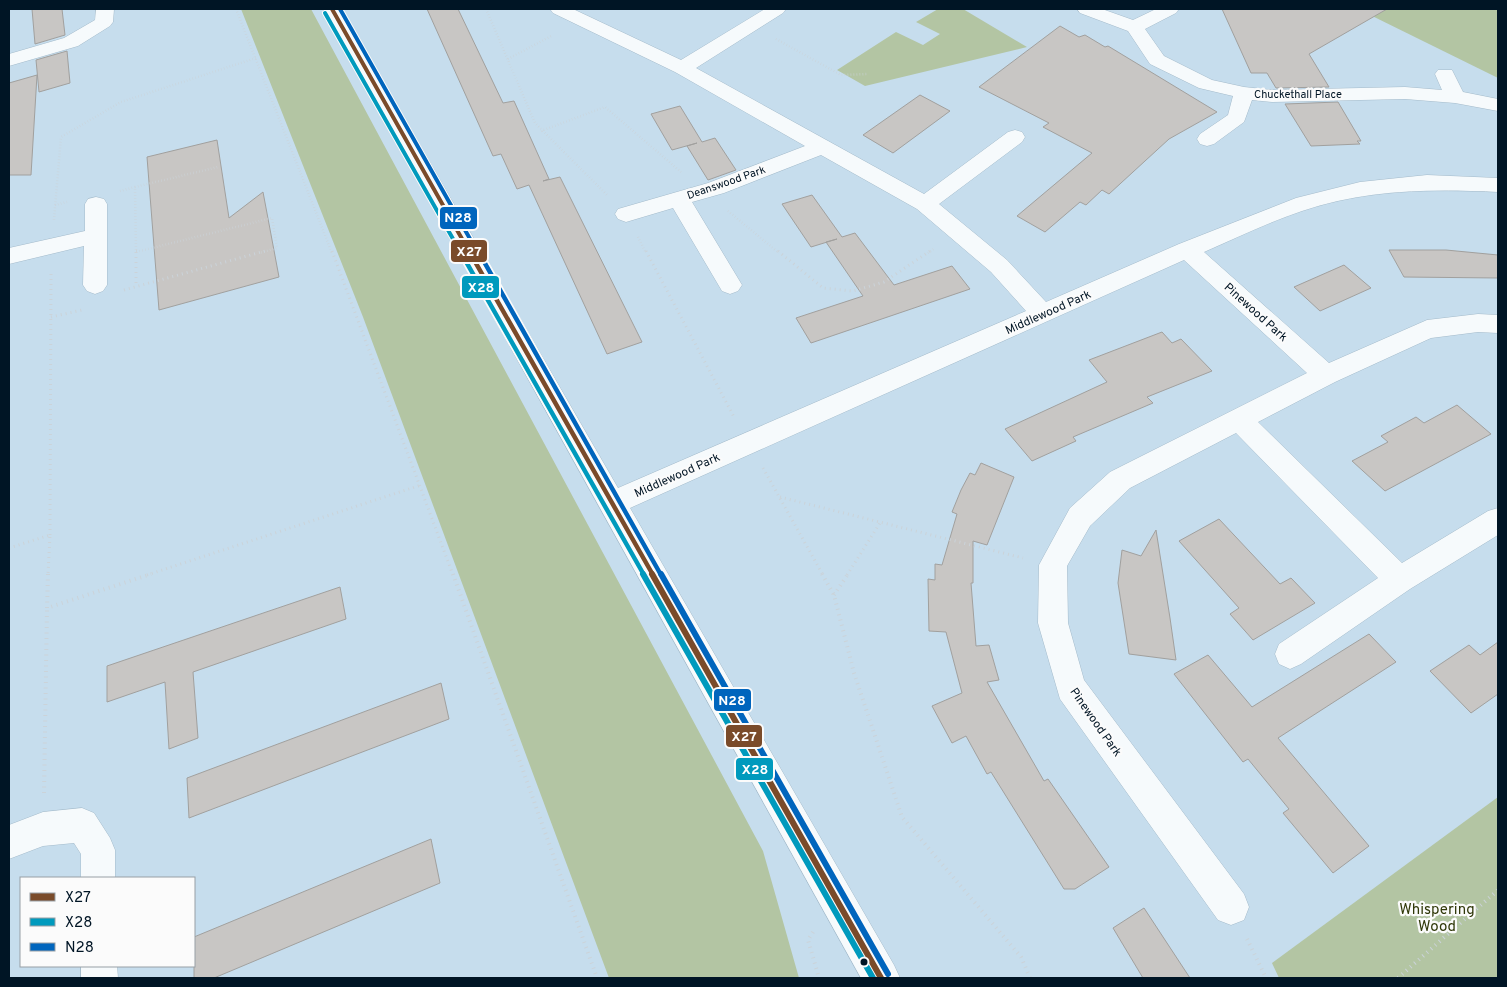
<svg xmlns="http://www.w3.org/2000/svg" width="1507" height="987" font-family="Overpass,sans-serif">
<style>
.green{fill:#b3c5a3}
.building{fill:#c8c6c4;stroke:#a1a09e}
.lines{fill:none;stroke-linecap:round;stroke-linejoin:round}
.minor-casing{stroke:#a4bbcb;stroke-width:1}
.path-far2{stroke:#cbd3d9;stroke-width:2.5;stroke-dasharray:0.5 2.5;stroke-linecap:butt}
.path-far1{stroke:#cbd3d9;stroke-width:3;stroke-dasharray:1 4;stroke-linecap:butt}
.path{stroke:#cbd3d9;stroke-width:4;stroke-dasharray:1 4.5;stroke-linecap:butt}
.minor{fill:#f6fafc;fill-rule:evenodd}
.bus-1-far2-casing{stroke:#fbfbfb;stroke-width:6}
.bus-1-far1-casing{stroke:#fbfbfb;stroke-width:8}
.bus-1-casing{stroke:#fbfbfb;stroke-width:10}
.bus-2-far2-casing{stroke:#fbfbfb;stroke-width:6}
.bus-2-far1-casing{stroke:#fbfbfb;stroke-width:8}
.bus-2-casing{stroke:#fbfbfb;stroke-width:10}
.bus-3-far2-casing{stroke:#fbfbfb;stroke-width:6}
.bus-3-far1-casing{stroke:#fbfbfb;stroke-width:8}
.bus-3-casing{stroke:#fbfbfb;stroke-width:10}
.bus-1-far2{stroke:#7a4b2a;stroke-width:4}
.bus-1-far1{stroke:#7a4b2a;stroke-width:4.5}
.bus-1{stroke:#7a4b2a;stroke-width:6}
.bus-2-far2{stroke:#009abd;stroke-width:4}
.bus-2-far1{stroke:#009abd;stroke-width:4.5}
.bus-2{stroke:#009abd;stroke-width:6}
.bus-3-far2{stroke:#0065bd;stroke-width:4}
.bus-3-far1{stroke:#0065bd;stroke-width:4.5}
.bus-3{stroke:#0065bd;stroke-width:6}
.bus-dot{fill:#001525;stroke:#fbfbfb;stroke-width:2}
.labels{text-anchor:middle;stroke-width:4.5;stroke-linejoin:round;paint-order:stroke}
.far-street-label{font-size:11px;fill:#001525;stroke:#fbfbfb}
.street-label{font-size:12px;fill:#001525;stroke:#fbfbfb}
.near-park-label{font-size:15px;fill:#303809;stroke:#fbfbfb}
.line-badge{stroke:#fbfbfb;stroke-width:2}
.badge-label{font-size:14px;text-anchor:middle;font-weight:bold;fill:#fff}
</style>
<rect width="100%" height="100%" fill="#c6dded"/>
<g class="green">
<path d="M241 9H311L763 851 799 978H609L363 317Z"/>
<path d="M938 9H963L1027 47 865 86 837 70 896 32 923 45 940 34 916 22Z"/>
<path d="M1358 9H1498V78Z"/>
<path d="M1498 797V978H1279L1272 963Z"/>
</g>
<g class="building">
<path d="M32 9H62L65 35 35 44Z"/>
<path d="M427 9H458L503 103 514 101 549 179 543 181 560 177 642 342 607 354 529 185 517 189 501 154 493 156Z"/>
<path d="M1222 9H1387L1309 54 1329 87 1276 88 1267 73H1251Z"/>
<path d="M1060 26 1079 37 1085 35 1105 47 1108 46 1217 112 1169 139 1109 194 1102 190 1086 205 1080 202 1045 232 1017 216 1092 153 1043 127 1049 123 979 87Z"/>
<path d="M67 51 70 83 39 92 36 60Z"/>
<path d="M37 75 31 175H9V83Z"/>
<path d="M920 95 950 111 893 153 863 135Z"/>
<path d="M1338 102 1361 141H1357L1360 144 1311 146 1285 104Z"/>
<path d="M680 106 702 142 715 138 736 170 708 180 687 146 697 143 672 150 651 114Z"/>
<path d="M217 140 229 218 263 192 279 277 159 310 147 157Z"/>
<path d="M812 195 842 237 855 233 894 285 952 266 970 289 811 343 796 318 863 296 826 242 837 239 811 247 782 204Z"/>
<path d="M1389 250H1446L1498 255V278L1404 277Z"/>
<path d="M1344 265 1371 288 1320 311 1294 287Z"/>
<path d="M1162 332 1172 343 1181 339 1212 371 1147 397 1153 403 1073 437 1076 441 1032 461 1005 429 1107 382 1089 360Z"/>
<path d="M1457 405 1491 434 1385 491 1352 461 1388 442 1381 436 1416 417 1424 423Z"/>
<path d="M981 463 1014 477 987 545 973 541V583H971L976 646 989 645 999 680 987 682 1044 781 1048 779 1109 867 1075 889H1064L991 772 987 774 966 736 952 743 932 706 962 693 946 632 929 631 928 579 935 580V564L942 565 957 514 952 512 961 490 970 473 975 475Z"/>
<path d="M1219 519 1280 584 1291 578 1315 603 1253 640 1230 614 1239 608 1179 541Z"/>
<path d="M1156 530 1170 618 1176 660 1129 654 1118 583 1122 550 1141 556Z"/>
<path d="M340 587 346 619 193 672 198 738 169 749 165 682 107 702V666Z"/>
<path d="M1369 634 1396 662 1278 738 1369 846 1333 873 1283 813 1289 809 1248 759 1243 762 1174 674 1208 655 1252 707Z"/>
<path d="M1498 642V694L1471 713 1430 671 1469 645 1480 655Z"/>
<path d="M441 683 449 719 189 818 187 778Z"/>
<path d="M431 839 440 883 214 978H194V937Z"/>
<path d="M1144 908 1190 978H1143L1113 928Z"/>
</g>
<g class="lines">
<g class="minor-casing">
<g id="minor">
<path d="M96 9H114L113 22 110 26 78 46 9 66V54L64 38 95 20Z"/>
<path d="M323 9H341L618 488 1026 311 991 272 917 209 821 155 724 193 692 202 742 285 738 291 730 294 722 291 673 208 626 222 618 219 615 214 618 209 708 183 805 146 675 72 553 13 550 9H573L681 60 765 9H786L783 13 696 68 924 194 1008 132 1015 130 1022 132 1025 137 1022 142 939 204 1007 260 1046 302 1179 244 1296 198 1360 182 1427 175 1498 178V192C1431 189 1367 189 1302 211 1269 222 1236 238 1204 252L1329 363 1427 320 1478 314 1498 315V333L1478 332 1431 338 1335 382 1258 422 1402 563 1488 511 1498 508V535L1410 589 1301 664 1290 669 1279 664 1275 654 1279 644 1378 578 1236 433 1130 488 1090 526 1067 566 1068 623 1084 680 1244 894 1249 907 1244 920 1231 925 1218 920 1060 699 1038 623 1039 565 1070 508 1110 472 1307 373 1184 260 630 508 894 965 900 978H861Z"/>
<path d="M1077 9H1102L1133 20 1156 9H1179L1176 13 1145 29 1164 56 1212 80 1244 87 1272 90 1405 87 1442 90 1435 74 1438 70H1452L1463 92 1498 99V111L1455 103 1405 99 1272 102 1252 100 1244 122 1214 144 1207 146 1200 144 1197 139 1200 134 1228 115 1233 96 1199 88 1150 64 1128 31 1080 13Z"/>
<path d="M96 197 104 199 107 204V285L103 291 95 294 87 291 83 285 84 246 9 264V248L85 231V204L88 199Z"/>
<path d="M82 808 94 813 110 838 115 850V878H81V854L74 843 43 846 9 859V825L43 812Z"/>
<path d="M81 966H117L118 978H81Z"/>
</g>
</g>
<g class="path-far2">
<path d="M236 9 332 253"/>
<path d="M486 9 535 123 608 196"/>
<path d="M776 39 841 75 868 74"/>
<path d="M508 59 553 35"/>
<path d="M541 131 605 107 681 172"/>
<path d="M135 187 218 167"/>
<path d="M120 191 135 187 136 252 272 218 277 248 260 253"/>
<path d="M55 205 67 202"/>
<path d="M728 211 779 253"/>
<path d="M54 220 61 137 121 102 256 58"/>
<path d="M638 237 646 253"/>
<path d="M928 253 935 248"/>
</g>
<g class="path-far1">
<path d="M136 251H138"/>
<path d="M332 251 453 575"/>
<path d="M646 251 734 417"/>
<path d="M778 251 823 288 853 291 884 282 930 251"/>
<path d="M136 252V286"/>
<path d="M124 290 265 251"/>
<path d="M51 317 82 310"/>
<path d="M763 468 823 575"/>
<path d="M780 497 1023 558"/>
<path d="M50 535 51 274"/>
<path d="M9 548 50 535 48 575"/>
<path d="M147 575 421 485"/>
<path d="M847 575 880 523"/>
</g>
<g class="path">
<path d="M48 574 47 608 151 574"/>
<path d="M453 574 597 978"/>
<path d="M822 574 834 595 854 673 902 817 1021 957 1030 978"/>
<path d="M834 595 848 574"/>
<path d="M44 793 47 608"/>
<path d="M813 932 808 940 819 978"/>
<path d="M1247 939 1266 978"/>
<path d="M1398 978 1498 890"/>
</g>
<use href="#minor" class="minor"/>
<g class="bus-1-far2-casing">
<path id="bus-1-far2" d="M332 9 470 253"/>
</g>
<g class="bus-1-far1-casing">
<path id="bus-1-far1" d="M469 251 653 575"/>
</g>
<g class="bus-1-casing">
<path id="bus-1" d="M652 574 881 978"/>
</g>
<g class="bus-2-far2-casing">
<path id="bus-2-far2" d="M325 13 461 253"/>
</g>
<g class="bus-2-far1-casing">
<path id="bus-2-far1" d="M460 251 644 575"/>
</g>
<g class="bus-2-casing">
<path id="bus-2" d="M643 574 873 978"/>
</g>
<g class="bus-3-far2-casing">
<path id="bus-3-far2" d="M340 9 478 253"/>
</g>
<g class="bus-3-far1-casing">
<path id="bus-3-far1" d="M478 251 661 575"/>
</g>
<g class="bus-3-casing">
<path id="bus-3" d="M661 574 888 974"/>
</g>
<use href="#bus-1-far2" class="bus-1-far2"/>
<use href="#bus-1-far1" class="bus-1-far1"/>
<use href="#bus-1" class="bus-1"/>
<use href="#bus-2-far2" class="bus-2-far2"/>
<use href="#bus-2-far1" class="bus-2-far1"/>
<use href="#bus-2" class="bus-2"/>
<use href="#bus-3-far2" class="bus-3-far2"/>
<use href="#bus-3-far1" class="bus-3-far1"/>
<use href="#bus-3" class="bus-3"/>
</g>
<circle class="bus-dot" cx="864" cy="962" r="4.5"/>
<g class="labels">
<g class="far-street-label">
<text x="1298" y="98">Chuckethall Place</text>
<text transform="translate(726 182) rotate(-19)" y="4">Deanswood Park</text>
</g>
<g class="street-label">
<text transform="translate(1048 312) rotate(-24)" y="4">Middlewood Park</text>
<text transform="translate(1256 312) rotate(42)" y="4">Pinewood Park</text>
<text transform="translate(677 475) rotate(-24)" y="4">Middlewood Park</text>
<text transform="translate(1096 722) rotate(55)" y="4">Pinewood Park</text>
</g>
<g class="near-park-label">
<text x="1437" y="914">Whispering<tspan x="1437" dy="17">Wood</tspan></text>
</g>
</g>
<g class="line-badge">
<rect x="439" y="206" width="39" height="24" rx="5" fill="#0065bd"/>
<rect x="450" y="239" width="38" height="24" rx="5" fill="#7a4b2a"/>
<rect x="461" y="275" width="39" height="24" rx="5" fill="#009abd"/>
<rect x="713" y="688" width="39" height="24" rx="5" fill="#0065bd"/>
<rect x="725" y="724" width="38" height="24" rx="5" fill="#7a4b2a"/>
<rect x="735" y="757" width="39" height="24" rx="5" fill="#009abd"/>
</g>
<g class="badge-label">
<text x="458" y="222">N28</text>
<text x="469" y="256">X27</text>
<text x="481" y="292">X28</text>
<text x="732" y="705">N28</text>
<text x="744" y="741">X27</text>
<text x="755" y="774">X28</text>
</g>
<rect width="1507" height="987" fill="none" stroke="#001525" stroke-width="20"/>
<rect x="20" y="877" width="175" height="90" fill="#fbfbfb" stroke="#979fa5"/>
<rect x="30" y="893" width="25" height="8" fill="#7a4b2a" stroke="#979fa5"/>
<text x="65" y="902" font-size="15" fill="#001525">X27</text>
<rect x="30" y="918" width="25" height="8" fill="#009abd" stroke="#979fa5"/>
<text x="65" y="927" font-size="15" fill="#001525">X28</text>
<rect x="30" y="943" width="25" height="8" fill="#0065bd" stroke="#979fa5"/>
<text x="65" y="952" font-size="15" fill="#001525">N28</text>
</svg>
